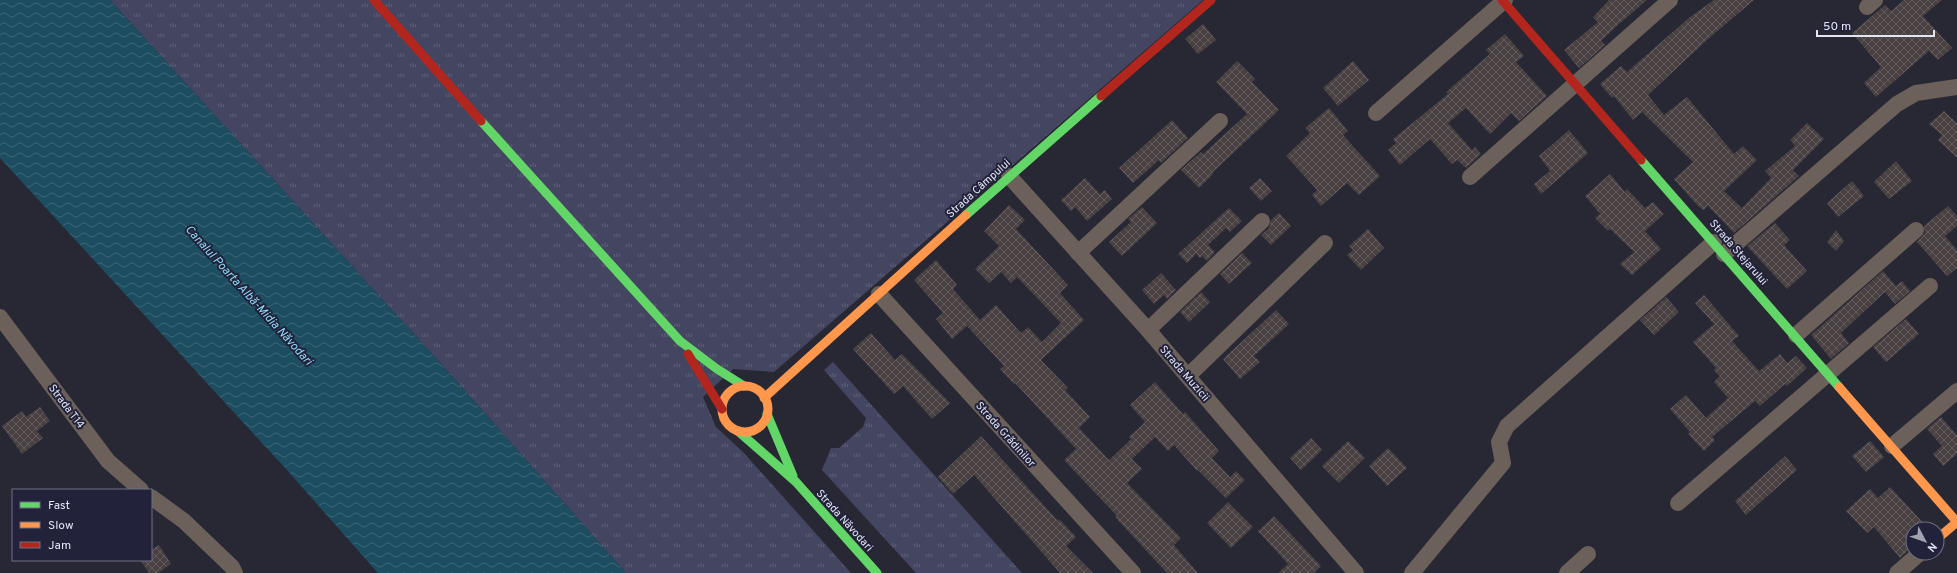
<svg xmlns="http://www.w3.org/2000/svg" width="1957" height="573" font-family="Overpass,sans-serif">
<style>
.grass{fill:url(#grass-tufts)}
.water{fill:url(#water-waves)}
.building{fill:url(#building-cross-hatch)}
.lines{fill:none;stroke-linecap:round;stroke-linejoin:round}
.street{stroke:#6b605a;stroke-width:16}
.fast{stroke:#63d668;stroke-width:9}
.slow{stroke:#ff974d;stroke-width:9}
.jam{stroke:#b3261e;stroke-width:9}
.labels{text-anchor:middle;stroke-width:4;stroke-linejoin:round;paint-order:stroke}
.street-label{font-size:11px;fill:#e3e4f4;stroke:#22233a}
.water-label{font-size:12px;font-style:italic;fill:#8edcfb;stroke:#22233a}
</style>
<defs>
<pattern id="grass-tufts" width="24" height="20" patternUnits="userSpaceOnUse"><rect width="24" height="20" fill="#444561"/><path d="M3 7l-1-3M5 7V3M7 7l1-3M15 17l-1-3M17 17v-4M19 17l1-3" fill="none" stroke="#5f6078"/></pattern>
<pattern id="water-waves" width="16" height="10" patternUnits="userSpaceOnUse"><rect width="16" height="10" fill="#1c4d60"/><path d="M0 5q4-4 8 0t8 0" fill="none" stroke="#3d6677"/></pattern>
<pattern id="building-cross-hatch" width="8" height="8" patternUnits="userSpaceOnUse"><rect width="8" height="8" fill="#494041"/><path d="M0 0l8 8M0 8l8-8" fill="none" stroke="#635b5d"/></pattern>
</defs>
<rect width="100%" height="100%" fill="#282834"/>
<g class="grass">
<path d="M110 0H1203L774 372 733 369 703 397 716 427 743 452 851 573H626L444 367Z"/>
<path d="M833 362 1022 573H916L822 470 831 448H839L863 427 866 418 824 370Z"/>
</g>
<path class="water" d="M0 0H110L444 367 626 573H378L286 469 0 158Z"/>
<g class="building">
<path d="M1609 0H1647L1619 24 1601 41 1605 45 1579 68 1564 50 1598 22 1593 17Z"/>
<path d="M1714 0H1754L1708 39 1648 95 1664 115 1687 97 1734 154 1743 146 1757 160 1724 191 1742 208 1771 178 1765 171 1795 146 1790 140 1807 123 1824 139 1793 170 1799 176 1734 233 1708 206 1703 210 1697 205 1674 179 1693 162 1642 112 1633 120 1614 96 1612 98 1600 84 1621 66 1627 72 1690 17Z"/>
<path d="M1904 0H1942L1923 16 1952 48 1938 60 1929 51 1876 97 1864 83 1881 67 1852 33 1885 5 1891 11Z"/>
<path d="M1203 24 1216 40 1198 54 1185 39Z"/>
<path d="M1505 34 1524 56 1516 62 1547 96 1519 121 1511 113 1490 134 1466 108 1448 123 1472 150 1475 147 1481 154 1466 168 1457 160 1452 164 1430 139 1400 165 1388 150 1396 143 1393 139 1448 94 1446 92 1490 54 1486 50Z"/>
<path d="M1237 61 1255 79 1252 82 1279 110 1212 173 1213 174 1199 188 1181 170 1201 152 1203 154 1247 114 1216 82Z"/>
<path d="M1353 61 1369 80 1338 106 1323 88Z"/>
<path d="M1329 108 1348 131 1343 135 1380 176 1359 195 1347 183 1321 206 1312 195 1317 190 1286 156 1310 133 1305 128Z"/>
<path d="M1944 111 1957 123V158L1938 140 1942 135 1929 124Z"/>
<path d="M1172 120 1188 138 1161 163 1159 160 1133 183 1119 168Z"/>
<path d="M1569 130 1588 153 1541 194 1534 184 1550 171 1539 156Z"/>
<path d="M1896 161 1912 181 1889 199 1874 182Z"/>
<path d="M1610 174 1625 192 1627 189 1645 208 1653 202 1664 214 1645 231 1661 249 1632 275 1620 264 1634 252 1610 229 1608 231 1595 218 1600 214 1585 196Z"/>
<path d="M1085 178 1100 194 1105 190 1112 199 1087 221 1075 207 1071 211 1061 200Z"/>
<path d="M1260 178 1272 191 1261 201 1249 188Z"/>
<path d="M1852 181 1864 196 1838 217 1827 203Z"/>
<path d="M1009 205 1025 220 1016 229 1068 285 1060 293 1084 320 1041 360 1068 388 1065 390 1090 417 1079 428 1109 460 1131 439 1129 437 1145 422 1130 405 1155 382 1183 414 1185 412 1219 451 1212 458 1230 477 1236 471 1245 480 1226 498 1198 470 1197 471 1174 445 1168 451 1155 437 1132 459 1142 469 1127 483 1181 538 1174 545 1198 573H1167L1115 517 1117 516 1064 460 1076 449 1015 383 1014 384 1000 369 1004 366 967 326 952 339 936 319 943 313 914 280 936 260 957 285 953 289 980 320 996 305 1021 333 1028 327 1042 342 1061 323 1017 277 1011 283 1001 272 989 283 975 269 999 246 984 231Z"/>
<path d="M1948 206 1957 216V226L1945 236 1957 250V268L1947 276 1917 242 1925 233 1924 226Z"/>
<path d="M1142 207 1157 223 1122 256 1109 242 1131 222 1128 219Z"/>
<path d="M1229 208 1242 221 1230 232 1226 228 1208 245 1215 252 1207 261 1202 256 1200 258 1196 254 1187 263 1178 254Z"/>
<path d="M1279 213 1291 226 1271 245 1261 235 1269 228 1271 220Z"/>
<path d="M1775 223 1790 240 1784 245 1807 271 1787 289 1747 246Z"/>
<path d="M1368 229 1384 248 1361 270 1347 255 1353 250 1349 246Z"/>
<path d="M1836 230 1844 241 1836 251 1827 242Z"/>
<path d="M1242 253 1252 263 1229 284 1220 274Z"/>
<path d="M1883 271 1896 286 1902 281 1910 291 1895 304 1885 292 1841 333 1849 343 1831 359 1811 335Z"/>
<path d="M1161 273 1176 290 1167 299 1164 295 1154 304 1142 290Z"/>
<path d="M1201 292 1210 302 1189 322 1180 312Z"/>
<path d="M1704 295 1739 336 1732 341 1759 371 1780 354 1787 363 1796 356 1807 368 1787 386 1785 384 1760 406 1755 401 1712 437 1715 440 1704 451 1688 434 1690 432 1670 409 1686 395 1706 418 1728 398 1714 382 1720 376 1714 370 1716 368 1693 342 1714 324 1695 303Z"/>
<path d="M1666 297 1679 312 1654 335 1640 320Z"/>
<path d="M1276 310 1289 324 1254 356 1260 362 1240 379 1223 359Z"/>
<path d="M1906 319 1919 334 1886 362 1873 347Z"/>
<path d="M871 333 895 360 902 354 950 403 932 419 903 386 894 394 853 349Z"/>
<path d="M40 407 50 421 37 431 43 438 22 454 2 426 22 411 26 417Z"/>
<path d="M1941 417 1957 435V454L1943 466 1933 454 1942 446 1927 429Z"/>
<path d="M981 436 1058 521 1059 519 1076 537 1066 546 1093 573H1060L974 475 953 494 938 477Z"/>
<path d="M1311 438 1322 450 1301 470 1290 458Z"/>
<path d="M1348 441 1365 458 1339 483 1322 466Z"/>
<path d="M1870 441 1884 457 1866 472 1852 456Z"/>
<path d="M1388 448 1407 468 1387 486 1369 466Z"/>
<path d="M1785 456 1797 470 1746 515 1735 501Z"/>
<path d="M1890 487 1929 529H1913V546L1900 558 1874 527 1867 533 1846 511 1870 489 1878 498Z"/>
<path d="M1228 502 1253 527 1231 548 1207 523Z"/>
<path d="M1274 516 1321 566 1314 573H1278L1288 564 1258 531Z"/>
<path d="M159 545 171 564 158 573H149L140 560H151V550Z"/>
</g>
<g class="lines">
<g class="street">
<path d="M1867 7 1875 0"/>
<path d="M1376 113 1505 0"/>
<path d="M1009 176 1148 330 1356 573"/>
<path d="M1470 177 1670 0"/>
<path d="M1078 253 1220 121"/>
<path d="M1724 254 1897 104 1916 93 1957 87"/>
<path d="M879 294 1133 573"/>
<path d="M0 317 108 461 141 490"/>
<path d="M1148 330 1262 221"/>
<path d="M1796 335 1916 230"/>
<path d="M1188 376 1325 243"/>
<path d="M1892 446 1957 391"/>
<path d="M151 497 184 521 232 567 235 573"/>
<path d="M1678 503 1930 286"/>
<path d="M1412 573 1503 463 1499 442 1507 426 1714 242"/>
<path d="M1567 573 1588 554"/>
<path d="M1897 573 1920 553"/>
</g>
<g class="fast">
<path d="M481 121 680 341 717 369 744 386"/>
<path d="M1641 160 1839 387"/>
<path d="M966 215 1101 96"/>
<path d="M767 414 793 476"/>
<path d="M738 431 796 482 877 573"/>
</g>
<g class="slow">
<circle cx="745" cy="409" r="23"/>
<path d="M1839 387 1957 522 1937 539"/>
<path d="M764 398 966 215"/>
</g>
<g class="jam">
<path d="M374 0 481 121"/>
<path d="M1502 0 1641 160"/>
<path d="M1101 96 1211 0"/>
<path d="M688 354 722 409"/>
</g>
</g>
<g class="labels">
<g class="street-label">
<text transform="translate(978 188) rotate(-42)" y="4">Strada Câmpului</text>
<text transform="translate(1739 252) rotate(49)" y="4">Strada Stejarului</text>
<text transform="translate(1185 373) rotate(49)" y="4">Strada Muzicii</text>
<text transform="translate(67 406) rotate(53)" y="4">Strada T14</text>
<text transform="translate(1006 434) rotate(48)" y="4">Strada Grădinilor</text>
<text transform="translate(845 520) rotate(48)" y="4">Strada Năvodari</text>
</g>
<g class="water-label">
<text transform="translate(249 295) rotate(48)" y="4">Canalul Poarta Albă-Midia Năvodari</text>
</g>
</g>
<rect x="12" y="489" width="140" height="72" fill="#22233a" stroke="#6f7084"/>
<rect x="20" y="502" width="20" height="6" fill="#63d668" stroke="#6f7084"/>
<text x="48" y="509" font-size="12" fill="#e3e4f4">Fast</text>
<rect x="20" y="522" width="20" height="6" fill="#ff974d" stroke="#6f7084"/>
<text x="48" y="529" font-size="12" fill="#e3e4f4">Slow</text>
<rect x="20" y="542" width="20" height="6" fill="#b3261e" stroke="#6f7084"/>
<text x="48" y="549" font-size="12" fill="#e3e4f4">Jam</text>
<g transform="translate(1925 541) rotate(131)"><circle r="19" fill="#22233a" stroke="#6f7084"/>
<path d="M0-3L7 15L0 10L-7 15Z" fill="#a2a2b1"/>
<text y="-6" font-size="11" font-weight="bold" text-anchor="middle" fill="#e3e4f4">N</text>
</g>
<path d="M1817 30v6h117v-6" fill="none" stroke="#e3e4f4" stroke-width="2"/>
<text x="1823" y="30" font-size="12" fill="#e3e4f4" stroke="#22233a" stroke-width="3" paint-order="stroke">50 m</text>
</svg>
